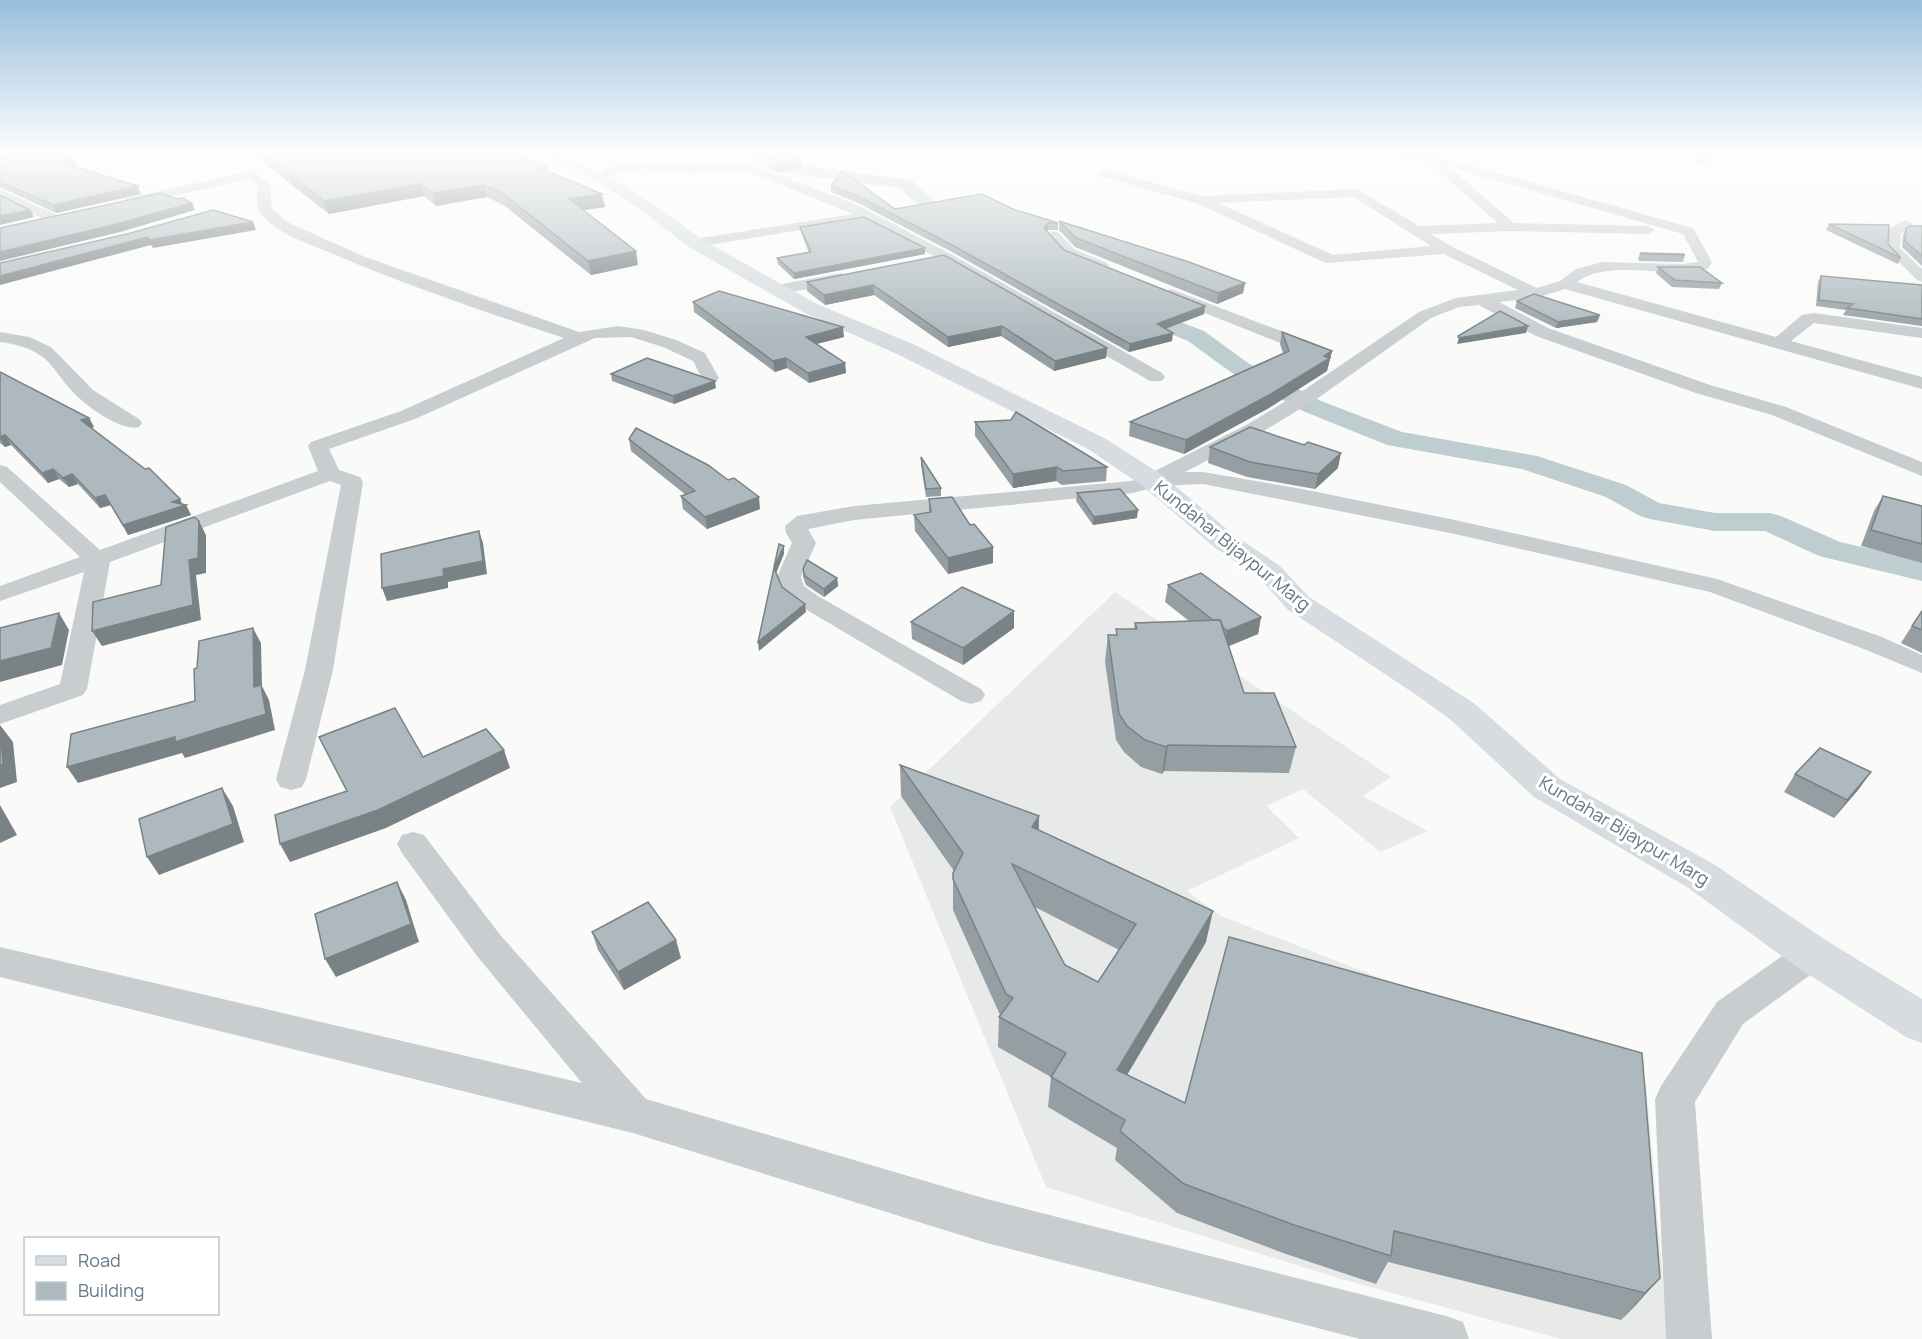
<svg xmlns="http://www.w3.org/2000/svg" width="1922" height="1339" font-family="Manrope,sans-serif">
<style>
.built{fill:#e8eae9}
.lines{fill:none;stroke-linecap:round;stroke-linejoin:round}
.canal{fill:#becdd0;fill-rule:evenodd}
.minor{fill:#c8cdd0;fill-rule:evenodd}
.secondary{fill:#d6dcdf;fill-rule:evenodd}
.wall{fill:#959fa3;fill-rule:evenodd}
.shaded-wall{fill:#798285}
.building{fill:#adb9be;stroke:#798285;stroke-width:1.5;fill-rule:evenodd}
.labels{text-anchor:middle;stroke-width:6;stroke-linejoin:round;paint-order:stroke}
.street-label{font-size:18px;fill:#627986;stroke:#fff}
</style>
<rect width="100%" height="100%" fill="#fafaf8"/>
<path class="built" d="M1115 592 1391 777 1363 796 1428 831 1380 852 1303 789 1266 806 1299 838 1187 891 1221 916 1646 1081 1668 1339H1561L1341 1279 1046 1187 890 807Z"/>
<g class="lines">
<g class="canal">
<path d="M750 151H766L769 159 781 162 911 180 941 207 975 223 977 227 975 231H961L929 215 900 188 780 172 756 165Z"/>
<path d="M1128 302 1204 331 1248 363 1321 401 1402 432 1537 456 1626 485 1659 503 1715 513H1770L1781 516 1840 542 1922 561V581L1819 556 1765 531H1715L1650 519 1640 516 1606 497 1522 469 1387 445 1303 411 1232 373 1188 341 1120 313 1117 308 1120 303Z"/>
</g>
<g class="minor">
<path d="M1361 151H1398L1433 155 1693 228 1712 262 1708 269C1668 279 1609 258 1577 282L1776 337 1802 315 1814 313 1922 328V338L1814 323 1791 341 1922 377V389L1565 289 1536 298 1499 302 1548 328 1710 385 1786 407 1922 462V476L1772 415 1696 393 1536 336 1479 305 1459 307 1431 318 1318 398 1262 432 1185 472H1203L1302 489 1455 520 1717 579 1882 637 1922 655V673L1864 649 1710 592 1455 534 1203 484 1160 486 1133 493 854 520 808 529 816 543 801 577 804 586 818 596 981 689 985 695 981 701 971 704 961 701 800 606 784 594 777 577 792 543 786 533 785 526 797 516 854 506 1131 481 1145 476 1248 424 1304 390 1419 312 1456 298 1518 290 1444 254 1326 263 1196 203 1101 176 1099 173 1105 169 1201 196 1357 189 1419 226 1498 223 1435 168 1434 163 1367 154ZM1449 167 1683 234 1698 262 1682 264 1602 262 1576 269 1560 281 1537 288 1451 246 1431 234 1510 231 1648 234 1655 230 1648 226 1514 223ZM1354 197 1431 246 1333 255 1218 203Z"/>
<path d="M1691 151H1705L1713 158 1705 164H1697L1695 161 1699 158Z"/>
<path d="M643 161 692 165 748 163 855 204 951 254 1162 373 1165 377 1162 381H1150L941 260 865 220 695 247 690 246 688 243 690 240 695 239 853 214 747 171 692 173 643 169 616 173 599 181 593 177 609 167Z"/>
<path d="M252 171 270 184 272 209 287 222 365 257 579 332 618 326 644 330 676 340 705 353 719 378 716 382H704L693 361 663 347 631 337 595 338 415 419 329 449 339 470 360 477 363 482 333 670 306 779 302 787 291 790 280 787 276 779 305 670 341 485 330 481 110 562 87 689 83 695 0 724V705L60 684 84 572 0 601V586L80 557 0 482V465L7 467 100 550 318 471 308 446 311 442 401 411 564 338C486 312 407 286 331 253 309 244 274 233 260 212 255 205 257 194 258 185L250 179 127 206 120 202 127 198Z"/>
<path d="M0 189 59 216 61 219 54 223 49 222 0 198Z"/>
<path d="M1906 220 1913 224 1901 234 1900 248 1922 269V282L1917 280 1886 249 1889 229Z"/>
<path d="M1053 231 1058 232 1074 249 1107 263 1109 266 1102 270 1064 255 1046 235Z"/>
<path d="M841 273 846 275 849 278 846 281 777 295 769 290 777 285Z"/>
<path d="M1171 289 1320 346 1323 350 1320 354H1308L1165 297 1163 294 1165 291Z"/>
<path d="M0 332 29 337 51 347 93 390 139 419 142 423 139 427C121 432 83 404 71 390 61 380 55 367 44 358 31 348 16 344 0 342Z"/>
<path d="M413 832 424 835 501 936 646 1099 983 1198 1446 1316 1463 1322 1469 1339H1360L983 1242 633 1133 0 977V947L582 1083 477 956 402 853 397 844 402 835Z"/>
<path d="M1812 939 1825 944 1830 954 1825 964 1743 1024 1695 1102 1712 1339H1666L1655 1099 1661 1086 1717 1002 1799 944Z"/>
</g>
<path class="secondary" d="M529 151H549L604 174 649 201 701 239 817 304 915 345 1106 439 1162 475 1234 535 1280 566 1309 597 1475 704 1560 779 1715 865 1827 941 1922 999V1043L1906 1037 1797 967 1687 887 1534 797 1451 720 1415 694 1287 609 1260 578 1214 547 1144 487 1088 449 899 355 803 312 689 247 637 207 594 180Z"/>
</g>
<g class="wall">
<path d="M259 151 548 171 605 207 583 210 638 265 591 275 505 206 487 197 436 206 424 196 329 214 263 162Z"/>
<path d="M767 151H797L801 167 778 172 771 169Z"/>
<path d="M0 153 75 160 77 166H73L141 194 56 213 0 187Z"/>
<path d="M831 186 895 209H1013L1058 223V230H1048L1047 231 1064 250 1205 306 1204 314 1166 329 1172 341 1129 352 952 252 856 202 831 192Z"/>
<path d="M1059 221 1245 283 1243 293 1217 304 1075 247 1059 230Z"/>
<path d="M1829 224 1888 244 1901 258 1898 264 1826 230Z"/>
<path d="M1922 226V266L1902 247 1903 235 1906 229Z"/>
<path d="M800 227 925 254 794 279 778 264 777 258 809 253 801 232Z"/>
<path d="M1640 253 1685 255 1683 262 1639 261 1638 259Z"/>
<path d="M944 255 1107 348 1106 358 1054 371 1001 336 948 347 874 295 825 305 807 291V282Z"/>
<path d="M1658 267 1722 283 1719 289 1672 287 1656 273Z"/>
<path d="M1821 276 1922 285V326L1843 315 1846 310 1816 306 1818 282Z"/>
<path d="M1517 301 1600 315 1597 322 1556 328 1515 308Z"/>
<path d="M693 302 844 337 817 344 845 363 846 373 809 383 787 368 775 372 694 312Z"/>
<path d="M1282 332 1332 351 1327 371 1269 408 1184 454 1129 436 1130 422 1283 353 1280 344Z"/>
<path d="M0 372 89 418 94 427 91 428 180 499 182 504 186 505 191 515 128 535 111 505 100 508 78 484 69 487 59 479 48 483 11 445 5 447 0 443Z"/>
<path d="M611 374 716 388 674 404 612 381Z"/>
<path d="M975 422 1107 467 1106 481 1062 485 1056 481 1013 488 975 436Z"/>
<path d="M629 439 728 480 760 509 707 529 683 509 681 496 686 495 631 451Z"/>
<path d="M1210 447 1338 468 1315 489 1247 477 1208 463Z"/>
<path d="M921 457 941 488V496L926 497 921 465Z"/>
<path d="M1077 493 1137 518 1093 525 1076 501Z"/>
<path d="M1883 496 1922 506V563L1861 546 1874 511Z"/>
<path d="M929 499 993 563 948 574 915 531 914 515 929 512Z"/>
<path d="M803 569 837 578 838 586 824 597 806 585 803 577Z"/>
<path d="M1168 585 1261 617 1258 634 1229 646 1244 693 1296 747 1289 773 1164 771 1162 774 1141 767 1124 752 1116 740 1105 661 1108 635H1116V629H1134L1135 623 1189 621 1165 602Z"/>
<path d="M1922 610V653L1901 643Z"/>
<path d="M1014 611V628L963 665 912 639 911 622Z"/>
<path d="M900 765 1039 816V831L1206 942 1127 1075 1185 1103 1660 1278 1621 1320 1388 1262 1376 1284 1283 1253 1177 1213 1115 1160 1117 1148 1048 1107 1051 1077 998 1047 999 1017 1000 1015 953 910V873L954 871 901 796ZM1035 907 1119 950 1098 982 1065 965Z"/>
<path d="M1871 772 1858 790 1834 818 1784 792 1795 774Z"/>
<path d="M592 932 681 958 624 990 598 950Z"/>
</g>
<g class="shaded-wall">
<path d="M72 154 77 166 61 169 58 162 64 155Z"/>
<path d="M801 162V167L778 172 777 167Z"/>
<path d="M420 184 424 196 329 214 324 201Z"/>
<path d="M484 185 487 197 436 206 433 193Z"/>
<path d="M138 186 141 194 56 213 53 205Z"/>
<path d="M602 194 605 207 572 212 569 199Z"/>
<path d="M192 203 195 210 120 232 0 261V252Z"/>
<path d="M30 210 34 217 0 225V216Z"/>
<path d="M253 222 256 230 153 248 151 245 0 285V276L148 237Z"/>
<path d="M1048 223V230L1044 235V228Z"/>
<path d="M925 248V254L794 279V273Z"/>
<path d="M636 251 638 265 591 275 588 261Z"/>
<path d="M1245 283 1243 293 1217 304 1218 293Z"/>
<path d="M873 285 874 295 825 305 824 295Z"/>
<path d="M1205 306 1204 314 1156 332 1157 324Z"/>
<path d="M1600 315 1597 322 1556 328 1558 322Z"/>
<path d="M1002 326 1001 336 948 347V337Z"/>
<path d="M1528 326 1526 333 1457 344 1459 338Z"/>
<path d="M843 327 844 337 807 346 806 337Z"/>
<path d="M1173 333 1172 341 1129 352 1130 344Z"/>
<path d="M1107 348 1106 358 1054 371 1055 361Z"/>
<path d="M1332 351 1327 371 1269 408 1184 454 1186 440Z"/>
<path d="M786 358 787 368 775 372 773 361Z"/>
<path d="M845 363 846 373 809 383 808 373Z"/>
<path d="M715 381 716 388 674 404 673 396Z"/>
<path d="M89 418 94 427 86 430 81 420Z"/>
<path d="M5 435 11 445 5 447 0 438Z"/>
<path d="M1341 453 1338 468 1315 489 1318 474Z"/>
<path d="M1057 467 1056 481 1013 488V474Z"/>
<path d="M53 469 59 479 48 483 42 473Z"/>
<path d="M72 474 78 484 69 487 63 478Z"/>
<path d="M105 495 111 505 100 508 95 498Z"/>
<path d="M759 497 760 509 707 529 705 517Z"/>
<path d="M180 499 183 506 186 505 191 515 128 535 123 525 172 502Z"/>
<path d="M1138 510 1137 518 1093 525 1094 517Z"/>
<path d="M199 521 206 535V573L196 575 201 620 102 646 92 631 193 605 189 560Z"/>
<path d="M479 531 483 543 487 574 448 582V588L387 601 382 588 443 569Z"/>
<path d="M784 546V554L775 576 774 567Z"/>
<path d="M993 547V563L948 574V558Z"/>
<path d="M837 578 838 586 824 597V589Z"/>
<path d="M805 604 806 612 759 651 758 642Z"/>
<path d="M1014 611V628L963 665V648Z"/>
<path d="M59 613 69 630 62 665 0 682V661Z"/>
<path d="M1261 617 1258 634 1224 648 1227 631Z"/>
<path d="M253 628 261 643 262 686 269 700 275 730 185 758 182 753 78 783 67 767 254 687Z"/>
<path d="M0 725 13 742 17 782 0 788Z"/>
<path d="M1168 745 1164 771 1162 774 1166 747Z"/>
<path d="M504 750 510 768 386 828 290 862 280 844Z"/>
<path d="M1871 772 1858 790 1834 818 1847 800Z"/>
<path d="M222 788 233 806 244 842 159 875 147 857Z"/>
<path d="M0 805 17 835 0 843Z"/>
<path d="M1039 816 1037 847 1032 827Z"/>
<path d="M397 882 406 900 419 942 336 977 325 959Z"/>
<path d="M1213 911 1206 942 1112 1100 1117 1070Z"/>
<path d="M676 940 681 958 624 990 618 972Z"/>
<path d="M1660 1278 1635 1306 1621 1320 1645 1293Z"/>
</g>
<g class="building">
<path d="M3 151H65L72 154 64 155 73 159 58 162 138 186 53 205 0 182V153Z"/>
<path d="M260 151H514L547 168 542 169 602 194 569 199 636 251 588 261 502 193 484 185 433 193 420 184 324 201Z"/>
<path d="M767 151H797L801 162 777 167 770 164Z"/>
<path d="M842 171 895 209 982 194 1013 209 1058 223H1048L1044 228 1064 250 1205 306 1157 324 1173 333 1130 344 952 245 856 195 831 186Z"/>
<path d="M161 193 177 199 182 198 192 203 117 224 0 252V228Z"/>
<path d="M0 195 30 210 0 216Z"/>
<path d="M213 210 253 222 149 240 148 237 0 276V263L127 234Z"/>
<path d="M864 217 925 248 794 273 777 258 811 252 800 227Z"/>
<path d="M1059 221 1189 262 1245 283 1218 293 1076 238Z"/>
<path d="M1829 224 1889 225 1888 244 1901 258Z"/>
<path d="M1910 226H1922V256L1905 241 1906 229Z"/>
<path d="M1640 253 1683 254 1685 255 1642 254Z"/>
<path d="M944 255 1107 348 1055 361 1002 326 948 337 873 285 824 295 807 282Z"/>
<path d="M1658 267H1700L1722 283 1675 280Z"/>
<path d="M1821 276 1922 285V319L1847 308 1853 304 1819 300Z"/>
<path d="M719 291 843 327 806 337 845 363 808 373 786 358 773 361 693 302Z"/>
<path d="M1534 294 1600 315 1558 322 1517 301Z"/>
<path d="M1500 311 1528 326 1459 338 1458 336Z"/>
<path d="M1282 332 1332 351 1324 356 1330 358 1271 394 1186 440 1130 422 1289 351Z"/>
<path d="M647 358 715 381 673 396 611 374Z"/>
<path d="M0 372 89 418 81 420 145 469 149 468 180 499 172 502 186 505 123 525 105 495 95 498 72 474 63 478 53 469 42 473 5 435 0 437Z"/>
<path d="M1016 412 1107 467 1063 471 1057 467 1013 474 975 422 1011 420Z"/>
<path d="M1250 427 1304 445 1308 442 1341 453 1318 474 1250 462 1210 447Z"/>
<path d="M636 428 708 465 728 480 734 478 759 497 705 517 681 496 695 491 629 439Z"/>
<path d="M921 457 941 488 926 489Z"/>
<path d="M1120 489 1138 510 1094 517 1077 493Z"/>
<path d="M1883 496 1922 506V544L1871 530Z"/>
<path d="M952 497 970 525 974 524 993 547 948 558 914 515 931 512 929 499Z"/>
<path d="M194 517 199 521 198 558 189 560 193 605 92 631 93 602 161 585 166 527Z"/>
<path d="M479 531 483 561 443 569 444 576 382 588 381 554Z"/>
<path d="M779 544 784 546 774 567Z"/>
<path d="M807 560 837 578 824 589 805 576 803 569Z"/>
<path d="M774 568 782 587 805 604 758 642Z"/>
<path d="M1201 573 1261 617 1227 631 1223 627 1220 620H1213L1168 585Z"/>
<path d="M962 587 1014 611 963 648 911 622Z"/>
<path d="M1922 611V630L1912 626Z"/>
<path d="M59 613 51 648 0 661V628Z"/>
<path d="M1220 620 1244 693H1274L1296 747 1168 745 1166 747 1145 740 1127 726 1119 714 1108 635H1117L1116 629H1137L1135 623Z"/>
<path d="M253 628 254 687 261 685 266 714 175 742V737L67 767 71 734 195 701 194 669 197 668 199 641Z"/>
<path d="M395 708 423 757 486 729 504 750 378 810 280 844 275 815 347 791 319 737Z"/>
<path d="M0 729 3 764 0 765Z"/>
<path d="M1820 748 1871 772 1847 800 1795 774Z"/>
<path d="M900 765 1039 816 1032 827 1213 911 1117 1070 1185 1103 1229 937 1642 1053 1660 1278 1645 1293 1394 1231 1391 1256 1294 1225 1184 1184 1120 1131 1125 1120 1051 1077 1066 1053 999 1017 1013 998 1006 994 953 879V873L963 853ZM1012 864 1136 924 1098 982 1065 965Z"/>
<path d="M222 788 233 824 147 857 139 819Z"/>
<path d="M397 882 411 924 325 959 315 914Z"/>
<path d="M648 902 676 940 618 972 592 932Z"/>
</g>
<linearGradient id="sky" x2="0" y2="1"><stop stop-color="#97bede"/><stop offset="0.45" stop-color="#fdfdfc"/><stop offset="1" stop-color="#fdfdfc" stop-opacity="0"/></linearGradient>
<rect width="1922" height="339" fill="url(#sky)"/>
<g class="labels">
<g class="street-label">
<text transform="translate(1232 546) rotate(39)" y="6">Kundahar Bijaypur Marg</text>
<text transform="translate(1624 831) rotate(31)" y="6">Kundahar Bijaypur Marg</text>
</g>
</g>
<rect x="24" y="1237" width="195" height="78" fill="#ffffff" stroke="#c0c9cf" stroke-width="1.5"/>
<rect x="36" y="1256" width="30" height="9" fill="#d6dcdf" stroke="#c0c9cf" stroke-width="1.5"/>
<text x="78" y="1267" font-size="18" fill="#627986">Road</text>
<rect x="36" y="1282" width="30" height="18" fill="#adb9be" stroke="#c0c9cf" stroke-width="1.5"/>
<text x="78" y="1297" font-size="18" fill="#627986">Building</text>
</svg>
